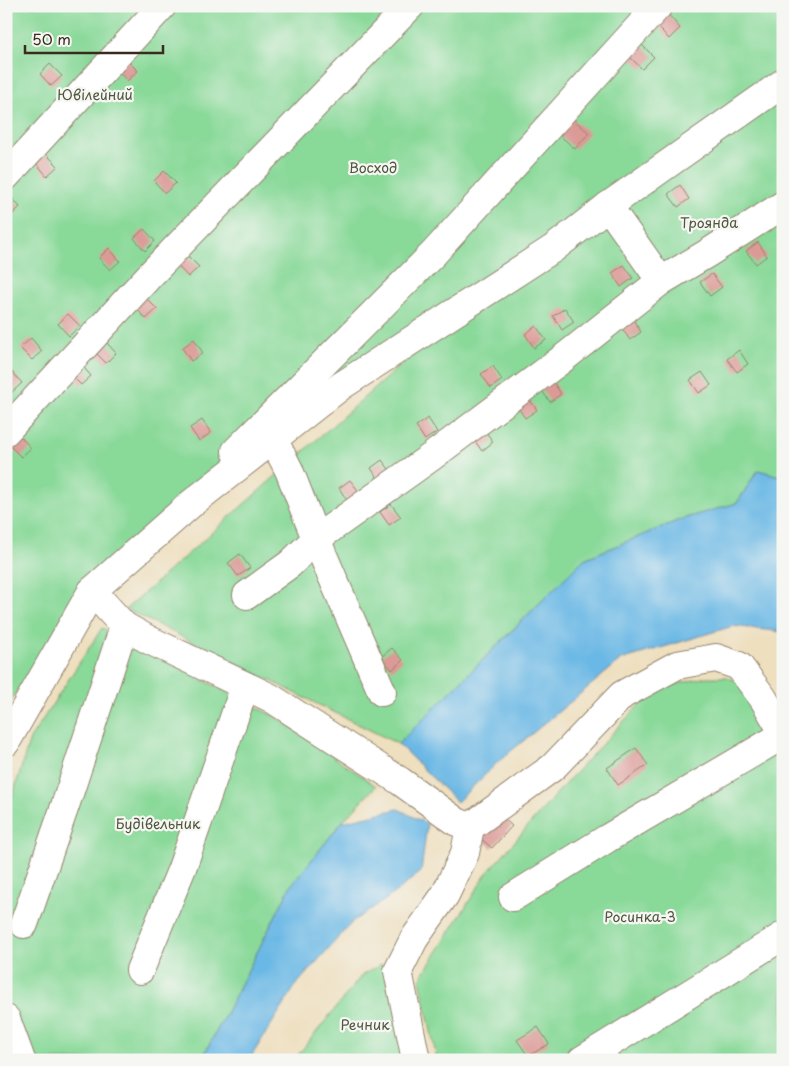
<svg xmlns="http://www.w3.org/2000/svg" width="789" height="1066" font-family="'Playpen Sans',sans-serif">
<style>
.green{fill:#89d999;stroke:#62825c}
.water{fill:#6bb8e5;stroke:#537182}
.building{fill:#db9a96}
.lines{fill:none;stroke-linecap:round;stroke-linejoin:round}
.minor-casing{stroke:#94846e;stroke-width:30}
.minor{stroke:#fff;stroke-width:28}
.labels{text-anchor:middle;stroke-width:4.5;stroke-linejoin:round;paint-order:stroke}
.park-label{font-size:14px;fill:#4e563d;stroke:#f6f6f2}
</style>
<rect width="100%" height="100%" fill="#f6f6f2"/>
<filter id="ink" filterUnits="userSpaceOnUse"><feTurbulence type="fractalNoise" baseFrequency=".02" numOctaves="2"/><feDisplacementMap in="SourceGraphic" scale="10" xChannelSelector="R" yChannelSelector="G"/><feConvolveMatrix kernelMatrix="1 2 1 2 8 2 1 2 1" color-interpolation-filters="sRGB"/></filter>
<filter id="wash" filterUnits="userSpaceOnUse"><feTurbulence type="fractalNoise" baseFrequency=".0096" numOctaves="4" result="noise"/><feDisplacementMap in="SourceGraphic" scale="20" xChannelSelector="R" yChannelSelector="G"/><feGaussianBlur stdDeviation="1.12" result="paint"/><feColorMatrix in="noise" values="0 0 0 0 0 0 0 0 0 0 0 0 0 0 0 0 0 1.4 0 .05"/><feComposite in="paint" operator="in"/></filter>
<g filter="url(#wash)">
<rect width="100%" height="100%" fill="#eedfbf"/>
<g class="green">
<path d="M6 6H783V73L214 489 40 657 6 707Z"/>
<path d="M783 89V477L758 470 737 503 682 519 584 559 398 744 126 609 492 284Z"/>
<path d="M102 628 281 720 376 786 342 822 290 887 228 1010 201 1060H6V817L30 739Z"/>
<path d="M706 677H727L741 683 783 754V1060H437L420 979 487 873 565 784 653 690Z"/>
<path d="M382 964 411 1060H294L362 975Z"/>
</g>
<g class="water">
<path d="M758 470 783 477V632L733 626 621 660 499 761 457 802 398 744 584 559 682 519 737 503Z"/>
<path d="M398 809 427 824 421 872 385 900 353 921 296 985 249 1060H201L228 1010 290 887 342 822Z"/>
</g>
<g id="blocks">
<g class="building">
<path d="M667 13 680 28 669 39 656 24Z"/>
<path d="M641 44 654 57 642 69 629 56Z"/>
<path d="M126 59 138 71 127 81 116 69Z"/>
<path d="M50 64 62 76 51 86 40 74Z"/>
<path d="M570 116 589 133 575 149 556 132Z"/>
<path d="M46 154 58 166 47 176 36 163Z"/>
<path d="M164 171 176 183 165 193 154 181Z"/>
<path d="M680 185 689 199 678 207 668 194Z"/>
<path d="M9 195 20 207 10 217 6 213V197Z"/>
<path d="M144 229 155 241 145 251 134 238Z"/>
<path d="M758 242 767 256 756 264 746 251Z"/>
<path d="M109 248 120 261 110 270 99 258Z"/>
<path d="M187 255 199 267 188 277 177 265Z"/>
<path d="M624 265 633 278 621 287 612 273Z"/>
<path d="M712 274 722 287 710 296 700 282Z"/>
<path d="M145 297 157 309 146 319 135 307Z"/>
<path d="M565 308 574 322 562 330 553 316Z"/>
<path d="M68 314 80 326 69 336 58 324Z"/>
<path d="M632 318 641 332 630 340 620 326Z"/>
<path d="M536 326 546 340 534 348 525 334Z"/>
<path d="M31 338 42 351 32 360 20 348Z"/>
<path d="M194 339 203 353 191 361 182 348Z"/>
<path d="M105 341 116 353 106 363 94 351Z"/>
<path d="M739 350 748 364 737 372 727 359Z"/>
<path d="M80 363 91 376 81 385 69 373Z"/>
<path d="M493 366 502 380 491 388 481 374Z"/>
<path d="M11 371 22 383 11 393 6 387V375Z"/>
<path d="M702 372 711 385 699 393 690 380Z"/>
<path d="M552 380 561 394 550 402 540 388Z"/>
<path d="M528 397 537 410 525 418 516 405Z"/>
<path d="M428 418 437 432 425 440 416 426Z"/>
<path d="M202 420 211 433 199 441 190 428Z"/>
<path d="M484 429 493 442 482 451 472 437Z"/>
<path d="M20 436 31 448 21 457 9 445Z"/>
<path d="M382 460 392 473 380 482 371 468Z"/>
<path d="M350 480 360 493 348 502 339 488Z"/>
<path d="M391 504 401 517 389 525 380 512Z"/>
<path d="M240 554 250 568 238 576 228 563Z"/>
<path d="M392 648 403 660 392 670 381 657Z"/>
<path d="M636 748 648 765 618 785 607 768Z"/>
<path d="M500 815 512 826 492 848 480 838Z"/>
<path d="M538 1027 549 1044 528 1056 517 1040Z"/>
</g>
</g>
</g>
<g filter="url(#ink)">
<use href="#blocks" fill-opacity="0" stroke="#94846e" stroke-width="1"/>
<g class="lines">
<g class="minor-casing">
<g id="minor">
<path d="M6 176 162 6"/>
<path d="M608 206 661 281"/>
<path d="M6 431 150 275 410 6"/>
<path d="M273 439 289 470 316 539 382 692"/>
<path d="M236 451 434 253 658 6"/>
<path d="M92 591 124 626 149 640 271 698 400 781 457 822 470 827"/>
<path d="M247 595 290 564 316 539 431 457 561 360 661 281 708 253 783 205"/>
<path d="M6 742 92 591 192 503 341 386 554 248 608 206 783 83"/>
<path d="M513 897 608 838 783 735"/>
<path d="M24 924 65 806 124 626"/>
<path d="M140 970 182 868 245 686"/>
<path d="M6 1019 21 1060"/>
<path d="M416 1060 398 971 414 939 445 895 465 853 470 827 553 767 622 695 677 665 716 658 739 666 763 698 783 732"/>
<path d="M582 1060 783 936"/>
</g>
</g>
<use href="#minor" class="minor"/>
</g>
</g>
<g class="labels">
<g class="park-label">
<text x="95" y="100">Ювілейний</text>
<text x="373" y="173">Восход</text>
<text x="709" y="228">Троянда</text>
<text x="158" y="829">Будівельник</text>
<text x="640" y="922">Росинка-3</text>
<text x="365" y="1030">Речник</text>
</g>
</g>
<rect width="789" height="1066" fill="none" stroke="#f6f6f2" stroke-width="25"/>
<path d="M25 45v8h138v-8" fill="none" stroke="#3b2a1e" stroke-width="2.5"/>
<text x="32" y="45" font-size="15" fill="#3b2a1e" stroke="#f6f6f2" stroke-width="4" paint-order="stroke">50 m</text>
</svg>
